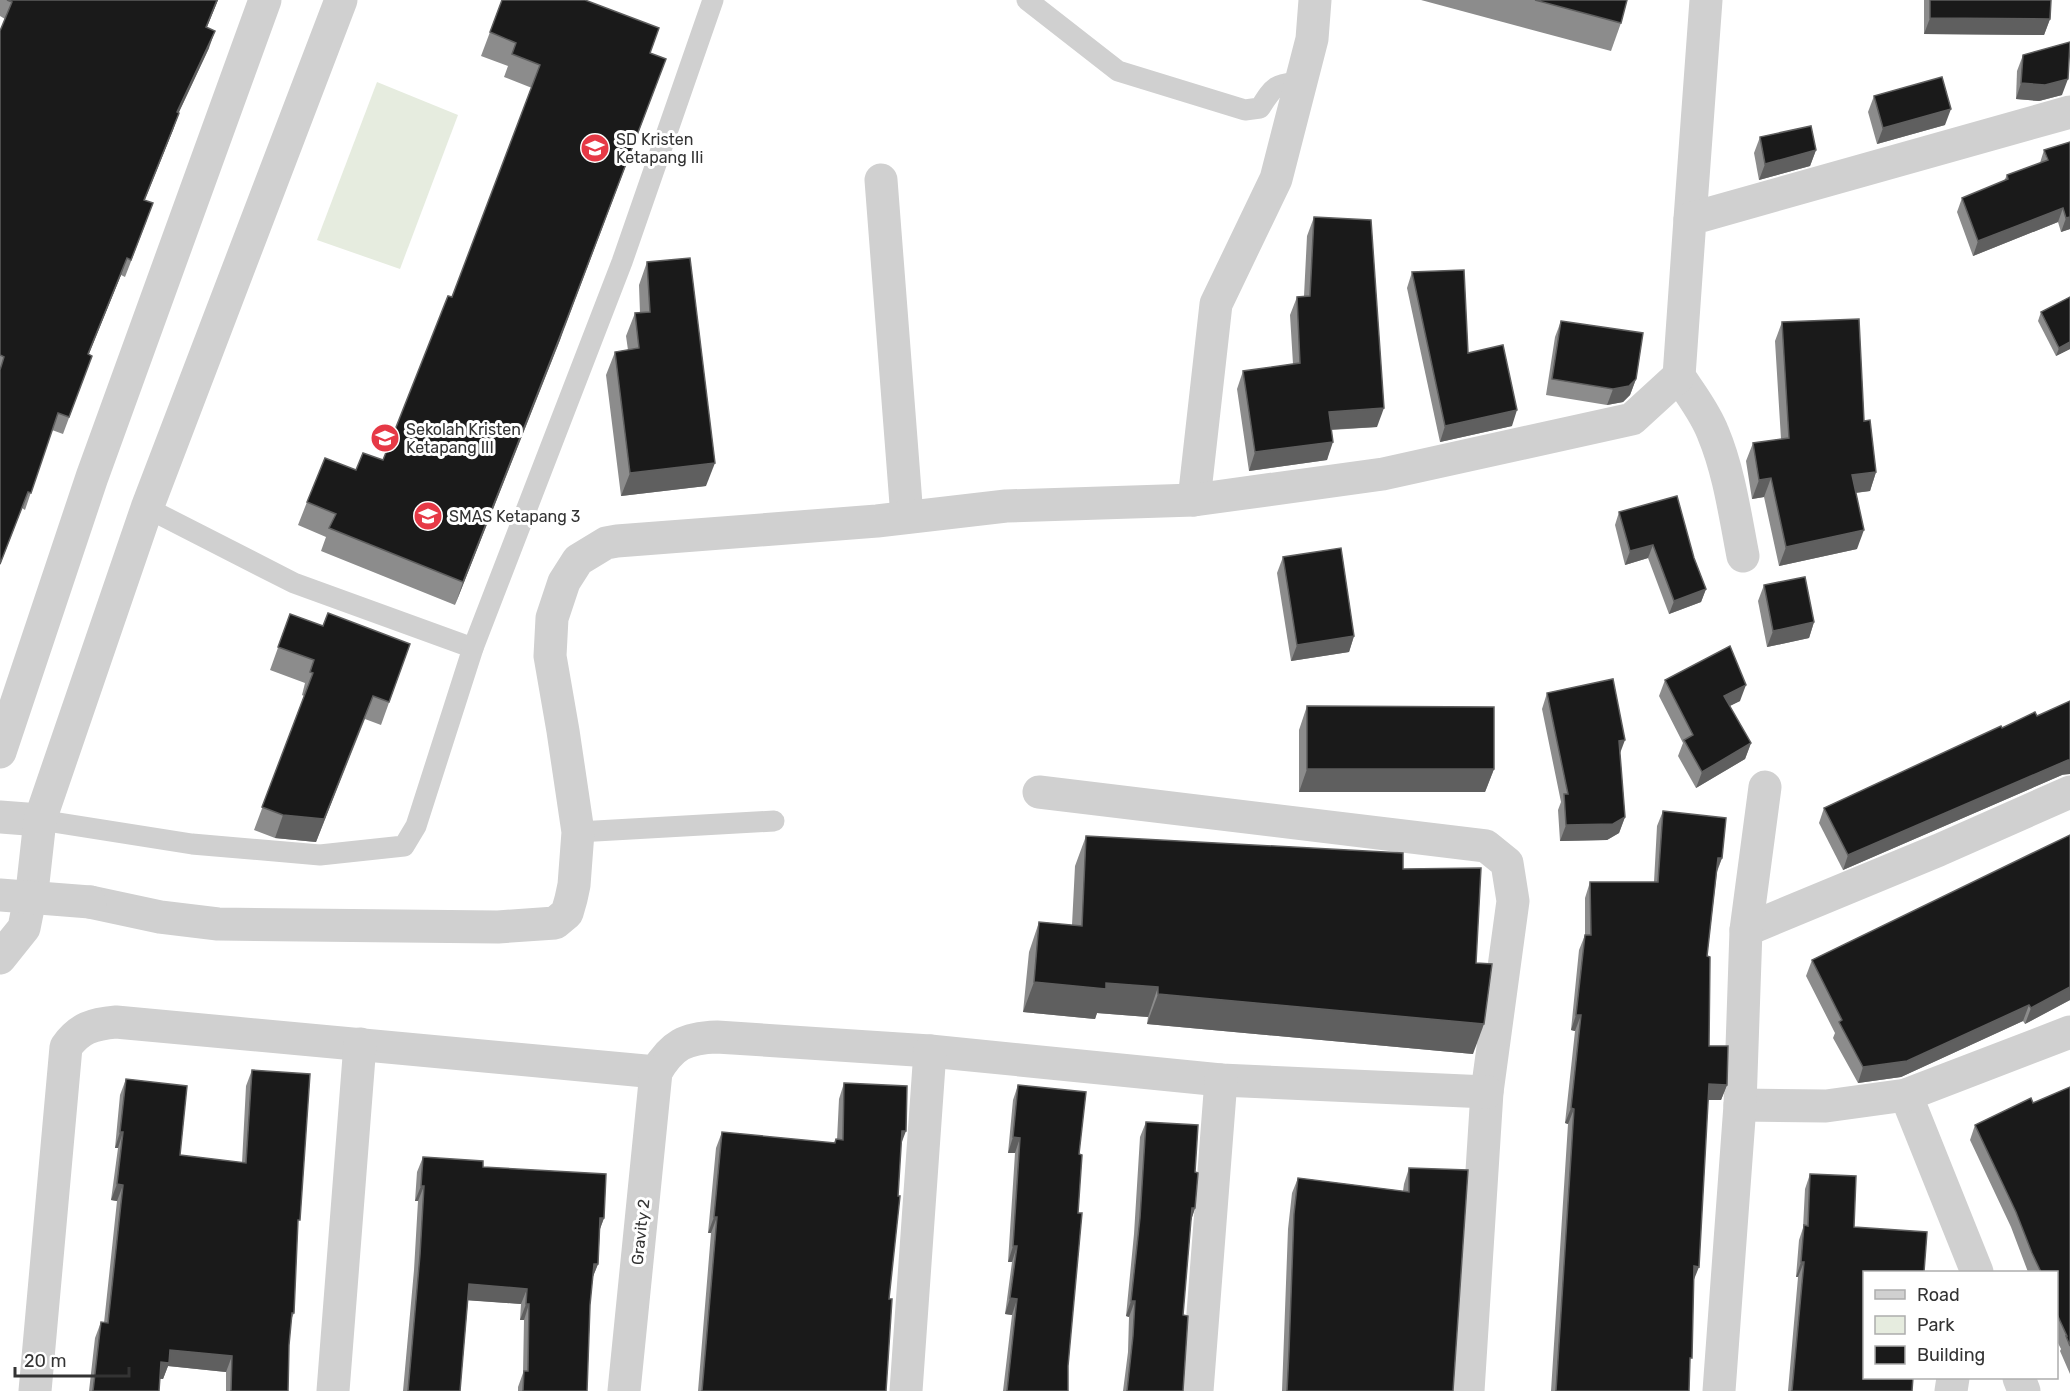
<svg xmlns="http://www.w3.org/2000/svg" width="2070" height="1391" font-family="Rubik,sans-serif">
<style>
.green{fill:#e6ecdf}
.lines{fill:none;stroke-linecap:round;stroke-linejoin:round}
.service{stroke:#d0d0d0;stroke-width:21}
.minor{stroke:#d0d0d0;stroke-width:33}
.minor-bridge{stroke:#d0d0d0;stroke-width:33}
.wall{fill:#8c8c8c}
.shaded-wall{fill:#5f5f5f}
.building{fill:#1a1a1a;stroke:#5f5f5f;stroke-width:1.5}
.labels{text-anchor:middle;stroke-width:6;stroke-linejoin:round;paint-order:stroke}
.poi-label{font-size:16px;fill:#333;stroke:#fff;text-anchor:start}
.street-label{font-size:16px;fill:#333;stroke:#fff}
</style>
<rect width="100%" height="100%" fill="#fff"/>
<path class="green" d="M377 82 458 115 400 269 317 240Z"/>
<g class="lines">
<g class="service">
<path d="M1027 0 1118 71 1245 110 1260 108C1272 89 1276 81 1300 84"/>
<path d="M147 508 294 583 473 648"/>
<path d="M40 820 192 844 320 855 404 846 416 826 473 648 622 262 713 0"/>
<path d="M578 832 774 821"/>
</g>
<g class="minor">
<path d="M881 180 907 517"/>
<path d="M1690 219 1706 0"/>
<path d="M1679 376C1691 395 1705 412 1713 433 1729 471 1735 515 1743 556"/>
<path d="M1194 500 1216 304 1276 179 1312 39 1315 0"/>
<path d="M0 752 92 477 265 0"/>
<path d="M1039 792 1486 846 1507 863 1513 901 1487 1092 1468 1391"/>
<path d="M0 817 40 820"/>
<path d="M90 902 160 917 218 924 498 927 555 923 567 913 571 899 574 885 578 832 563 731 550 656 552 618 564 582 578 560 606 543 617 541 877 521 1006 506 1194 500 1383 474 1632 419 1679 376 1690 219 2070 112"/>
<path d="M1746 930 1939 850 2070 792"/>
<path d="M0 958 24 928 33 883 40 820 147 508 341 0"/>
<path d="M1906 1095 1977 1272"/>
<path d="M1740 1105 1826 1106 1906 1095 2070 1032"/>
<path d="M2019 1378 2024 1391"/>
<path d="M35 1391 66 1047C79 1028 93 1024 116 1022L656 1072C672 1045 685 1038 717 1037L930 1051 1221 1080 1487 1092"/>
<path d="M333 1391 360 1044"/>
<path d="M624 1391 656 1072"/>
<path d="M906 1391 930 1051"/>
<path d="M1197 1391 1221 1080"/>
<path d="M1719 1391 1740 1105 1746 930 1765 787"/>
<path d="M1951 1391 1953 1378"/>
</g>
<path class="minor-bridge" d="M0 895 90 902"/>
</g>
<g class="wall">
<path d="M0 0H218L207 27 209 48 179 112V113L173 130 145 200 147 220 125 277 121 275 88 355 92 356 63 434 52 430 25 510 22 508 0 565V31L5 19 0 16Z"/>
<path d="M502 0 650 53 560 340 455 605 321 551 326 537 298 525 307 502 356 470 383 460 452 297 532 88 504 77 508 66 481 56Z"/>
<path d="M1421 0H1627L1621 23 1611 51Z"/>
<path d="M1924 0H2051L2050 19 2044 35 1924 34Z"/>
<path d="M2023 55 2062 95 2039 101 2016 99 2017 71Z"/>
<path d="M1874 96 1945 125 1877 144 1868 112Z"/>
<path d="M1760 137 1816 150 1810 166 1759 180 1754 153Z"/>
<path d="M2044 150 2070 229 2061 232 2058 222 1973 256 1957 212 1962 198 2004 181 2007 175 2040 163Z"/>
<path d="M1314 217 1377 427 1332 430 1327 460 1249 471 1237 389 1243 371 1293 364 1290 315 1297 297 1304 296 1307 236Z"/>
<path d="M647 262 706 486 621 496 606 375 615 352 628 350 626 336 635 313H640L639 285Z"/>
<path d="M1412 272 1468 353 1512 426 1440 442 1407 288Z"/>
<path d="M2041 312 2070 349 2056 356 2038 321Z"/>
<path d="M1561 321 1636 379 1630 395 1623 402 1607 405 1546 395 1555 337Z"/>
<path d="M1782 322 1864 421 1876 472 1870 491 1856 493 1857 549 1779 566 1764 497 1752 499 1746 461 1753 443 1781 439 1775 341Z"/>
<path d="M1619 512 1694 558 1706 589 1701 602 1669 614 1648 558 1625 565 1615 525Z"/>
<path d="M1283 557 1354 636 1349 652 1291 661 1277 573Z"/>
<path d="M1764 585 1814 622 1809 638 1767 647 1758 601Z"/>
<path d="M290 614 323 626 410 644 381 725 365 719 316 842 275 838 254 830 304 696 302 695 305 683 270 670Z"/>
<path d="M1665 680 1740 701 1729 706 1751 743 1745 759 1696 788 1678 756 1683 743 1659 696Z"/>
<path d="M1547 693 1620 754 1625 817 1619 833 1607 840 1560 841 1558 810 1561 802 1542 709Z"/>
<path d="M1307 706 1494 769 1485 792H1299V730Z"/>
<path d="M2002 728 2062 775 1843 870 1819 823 1824 808Z"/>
<path d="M1663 811 1722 858 1717 872 1707 956 1709 1046 1727 1085 1721 1100H1708L1693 1282 1689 1391H1551L1568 1124 1565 1123 1575 1031 1571 1030 1579 950 1585 935V898L1590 882H1654L1657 826Z"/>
<path d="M2070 835V1000L2025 1024 2023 1021 1901 1077 1858 1083 1833 1038 1835 1033 1806 976 1812 960Z"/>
<path d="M1086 836 1403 869 1476 963 1473 1054 1147 1024 1148 1017 1097 1013 1095 1019 1023 1012 1029 952 1039 922 1072 925 1075 866Z"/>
<path d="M252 1070 297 1228 294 1313 291 1320 289 1345 288 1391H226V1372L168 1366 163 1379H160L159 1391H89L95 1338 101 1322 104 1323 117 1201 111 1200 118 1148H115L120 1095 126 1079 180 1155 242 1163 246 1086Z"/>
<path d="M844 1083 901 1143 889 1299 886 1391H698L711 1233H708L716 1148 722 1132 834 1143 836 1139 837 1140 839 1099Z"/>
<path d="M1018 1085 1079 1154 1068 1366V1391H1003L1012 1315 1005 1314 1012 1262H1008L1015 1153H1008L1013 1100Z"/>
<path d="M2070 1087V1374L2060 1351 2061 1349 2056 1339V1272H2028L2011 1227 1970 1140 1975 1125 2033 1103Z"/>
<path d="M1146 1122 1195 1172V1208L1191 1220 1183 1315V1391H1123L1128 1352 1129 1317 1126 1316 1134 1234 1140 1137Z"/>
<path d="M423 1157 483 1167 604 1218 600 1229 598 1264 592 1279 590 1305 587 1391H518V1387L523 1373 524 1320H520L521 1304 468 1300 460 1391H403L414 1270 418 1201H415L417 1172Z"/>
<path d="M1409 1168 1453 1391H1282L1288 1229 1292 1193 1298 1178 1403 1191 1404 1184Z"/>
<path d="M1810 1174 1854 1227 1912 1391H1788L1798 1277H1796L1799 1240 1803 1228 1805 1189Z"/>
</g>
<g class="shaded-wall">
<path d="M217 0H218L200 44 206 27Z"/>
<path d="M1930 18 2050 19 2044 35 1924 34Z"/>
<path d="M215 31 209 48 171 129 177 112Z"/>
<path d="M666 59 560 340 455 605 463 582Z"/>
<path d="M2068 79 2062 95 2039 101 2016 99 2021 83Z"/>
<path d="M1951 109 1945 125 1877 144 1883 128Z"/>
<path d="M179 113 173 130 138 216 144 200Z"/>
<path d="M1816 150 1810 166 1759 180 1765 164Z"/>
<path d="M2063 208 2058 222 1973 256 1978 241Z"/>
<path d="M2070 217V229L2061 232 2066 218Z"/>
<path d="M127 258 121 275 82 371 88 354Z"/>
<path d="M2070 342V349L2056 356 2059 348Z"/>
<path d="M1636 379 1630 395 1623 402 1607 405 1613 389Z"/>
<path d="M1384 408 1377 427 1322 430 1329 412Z"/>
<path d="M1517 410 1512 426 1440 442 1445 426Z"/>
<path d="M1333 442 1327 460 1249 471 1255 452Z"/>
<path d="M715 463 706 486 621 496 630 473Z"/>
<path d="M1876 472 1870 491 1845 494 1852 475Z"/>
<path d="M1771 478 1764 497 1752 499 1759 480Z"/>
<path d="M1864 530 1857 549 1779 566 1786 547Z"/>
<path d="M1653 545 1648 558 1625 565 1630 551Z"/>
<path d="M1706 589 1701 602 1669 614 1674 601Z"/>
<path d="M1814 622 1809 638 1767 647 1773 631Z"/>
<path d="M1354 636 1349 652 1291 661 1297 645Z"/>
<path d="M1746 685 1740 701 1718 712 1724 696Z"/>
<path d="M373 696 316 842 275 838 283 815Z"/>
<path d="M1625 740 1619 756V741Z"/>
<path d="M1751 743 1745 759 1696 788 1702 772Z"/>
<path d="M2068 760H2070V774L2062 775 1843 870 1848 855Z"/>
<path d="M1307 769H1494L1485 792H1299Z"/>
<path d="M1625 817 1619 833 1607 840 1560 841 1566 825Z"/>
<path d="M1718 858H1722L1716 873Z"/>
<path d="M1034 982 1106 983 1158 987 1148 1017 1097 1013 1095 1019 1023 1012Z"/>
<path d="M2070 987V1000L2025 1024 2031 1008Z"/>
<path d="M1158 994 1484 1024 1473 1054 1147 1024Z"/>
<path d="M2029 1005 2023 1021 1901 1077 1858 1083 1863 1067Z"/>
<path d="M1576 1015H1581L1575 1031 1571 1030Z"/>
<path d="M1709 1084 1727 1085 1721 1100H1704Z"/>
<path d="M1571 1108 1574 1109 1568 1124 1565 1123Z"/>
<path d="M902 1131H906L900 1147Z"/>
<path d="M120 1132H123L118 1148H115Z"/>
<path d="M1013 1137 1020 1138 1015 1153H1008Z"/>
<path d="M117 1184 123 1185 117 1201 111 1200Z"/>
<path d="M421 1186H424L418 1201H415Z"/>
<path d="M1192 1208H1195L1190 1224Z"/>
<path d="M714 1217H717L711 1233H708Z"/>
<path d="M600 1218H604L598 1234Z"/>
<path d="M1013 1246H1017L1012 1262H1008Z"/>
<path d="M1801 1262H1804L1798 1277H1796Z"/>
<path d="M594 1264H598L592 1279Z"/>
<path d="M1694 1266 1699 1267 1693 1282Z"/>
<path d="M469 1284 527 1289 521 1304 463 1300Z"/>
<path d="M1010 1298 1017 1299 1012 1315 1005 1314Z"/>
<path d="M1131 1301H1135L1129 1317 1126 1316Z"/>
<path d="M526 1304H529L524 1320H520Z"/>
<path d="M170 1350 232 1356 226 1372 168 1366 163 1379 155 1378 161 1362Z"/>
</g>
<g class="building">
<path d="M7 0H217L206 27 215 31 177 112 179 113 144 200 153 203 131 260 127 258 88 354 92 356 69 417 58 413 31 493 28 492 0 564V370L4 357 0 355V31L12 2Z"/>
<path d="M502 0H585L659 28 650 53 666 59 568 316 463 582 329 528 336 514 307 502 325 458 356 470 363 453 383 460 448 296 452 297 540 65 512 54 516 43 490 32Z"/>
<path d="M1535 0H1627L1621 23Z"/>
<path d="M1930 0H2051L2050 19 1930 18Z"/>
<path d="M2070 42 2068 79 2045 85 2021 83 2023 55Z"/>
<path d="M1942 77 1951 109 1883 128 1874 96Z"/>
<path d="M1811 126 1816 150 1765 164 1760 137Z"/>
<path d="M2070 142V217L2066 218 2063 208 1978 241 1962 198 2008 179 2007 175 2048 160 2044 150Z"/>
<path d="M1314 217 1371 220 1384 408 1329 412 1333 442 1255 452 1243 371 1300 363 1297 297 1310 296Z"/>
<path d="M690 258 715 463 630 473 615 352 639 348 635 313 650 312 647 262Z"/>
<path d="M1464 270 1468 353 1503 345 1517 410 1445 426 1412 272Z"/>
<path d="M2070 297V342L2059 348 2041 312Z"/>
<path d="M1859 319 1864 421 1870 420 1876 472 1852 475 1864 530 1786 547 1771 478 1759 480 1753 443 1789 438 1782 322Z"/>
<path d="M1561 321 1643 333 1636 379 1629 386 1613 389 1552 379Z"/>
<path d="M1677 496 1694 558 1706 589 1674 601 1653 545 1630 551 1619 512Z"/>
<path d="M1341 548 1354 636 1297 645 1283 557Z"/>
<path d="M1805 577 1814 622 1773 631 1764 585Z"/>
<path d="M328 613 410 644 389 702 373 696 324 819 283 815 262 807 313 673 310 672 314 660 278 647 290 614 323 626Z"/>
<path d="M1730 646 1746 685 1724 696 1751 743 1702 772 1684 740 1693 735 1665 680Z"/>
<path d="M1613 679 1625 740 1619 741 1625 817 1613 824 1566 825 1564 794H1568L1547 693Z"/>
<path d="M2070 701V760H2068L1848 855 1824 808 2001 726 2002 728 2035 712 2037 716Z"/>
<path d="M1307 706 1494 707V769H1307Z"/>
<path d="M1663 811 1726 818 1722 858H1718L1707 956 1710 957 1709 1046H1728L1727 1085 1709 1084 1699 1267 1694 1266 1692 1358H1690L1689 1391H1556L1574 1109 1571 1108 1581 1015H1576L1585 935H1591L1590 882H1658Z"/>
<path d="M2070 835V987L2031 1008 2029 1005 1907 1061 1863 1067 1839 1022 1842 1020 1812 960Z"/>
<path d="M1086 836 1403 853V869L1481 868 1476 963 1492 964 1484 1024 1158 994V987L1106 983V989L1034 982 1039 922 1082 926Z"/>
<path d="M252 1070 310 1074 300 1220H298L294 1313H292L289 1345 288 1391H231L232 1356 170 1350 169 1363 161 1362 159 1391H93L101 1322 108 1323 123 1185 117 1184 123 1132H120L126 1079 187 1086 180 1155 246 1163Z"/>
<path d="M844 1083 907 1086 906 1131H902L898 1196H900L889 1299H892L886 1391H702L717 1217H714L722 1132 835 1143 836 1139 843 1140Z"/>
<path d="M1018 1085 1086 1092 1079 1154 1082 1155 1078 1213H1082L1068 1366V1391H1007L1017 1299 1010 1298 1017 1246H1013L1020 1138 1013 1137Z"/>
<path d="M2070 1087V1346L2066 1336H2067L2056 1312V1272H2041L2032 1253 2016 1212 1975 1125 2031 1098 2033 1103Z"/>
<path d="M1146 1122 1198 1125 1195 1172 1198 1173 1195 1208H1192L1183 1315 1188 1316 1183 1391H1127L1133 1336 1135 1301H1131L1140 1218Z"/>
<path d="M423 1157 483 1161V1167L606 1174 604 1218H600L598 1264H594L590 1305 587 1391H523L524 1371H528L529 1304H526L527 1289 469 1284 460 1391H408L420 1255 424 1186H421Z"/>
<path d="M1409 1168 1468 1170 1453 1391H1287L1289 1351 1294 1214 1298 1178 1409 1192Z"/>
<path d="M1810 1174 1856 1176 1854 1227 1927 1232 1924 1272H1864V1377H1913L1912 1391H1792L1804 1262H1801L1804 1225 1808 1226Z"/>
</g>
<defs>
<g id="school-disc" transform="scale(1.5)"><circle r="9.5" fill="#e63946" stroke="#fff"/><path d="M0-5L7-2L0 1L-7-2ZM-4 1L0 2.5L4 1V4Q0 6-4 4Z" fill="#fff"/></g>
</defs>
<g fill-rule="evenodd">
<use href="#school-disc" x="595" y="148"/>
<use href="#school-disc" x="385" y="438"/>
<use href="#school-disc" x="428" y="516"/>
</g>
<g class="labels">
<g class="poi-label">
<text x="616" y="145">SD Kristen<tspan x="616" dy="18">Ketapang IIi</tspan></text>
<text x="406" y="435">Sekolah Kristen<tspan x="406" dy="18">Ketapang III</tspan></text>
<text x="449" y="522">SMAS Ketapang 3</text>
</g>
<g class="street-label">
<text transform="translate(640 1232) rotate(-84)" y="6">Gravity 2</text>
</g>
</g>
<rect x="1863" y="1271" width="195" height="108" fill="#ffffff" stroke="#adadad" stroke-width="1.5"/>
<rect x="1875" y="1290" width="30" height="9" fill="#d0d0d0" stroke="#adadad" stroke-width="1.5"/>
<text x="1917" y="1301" font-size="18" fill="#333333">Road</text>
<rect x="1875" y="1316" width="30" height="18" fill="#e6ecdf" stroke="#adadad" stroke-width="1.5"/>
<text x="1917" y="1331" font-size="18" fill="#333333">Park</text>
<rect x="1875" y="1346" width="30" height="18" fill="#1a1a1a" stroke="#adadad" stroke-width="1.5"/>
<text x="1917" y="1361" font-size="18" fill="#333333">Building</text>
<path d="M15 1367v9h114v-9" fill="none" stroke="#333333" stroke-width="3"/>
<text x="24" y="1367" font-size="18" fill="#333333" stroke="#ffffff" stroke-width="4.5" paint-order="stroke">20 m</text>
</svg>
